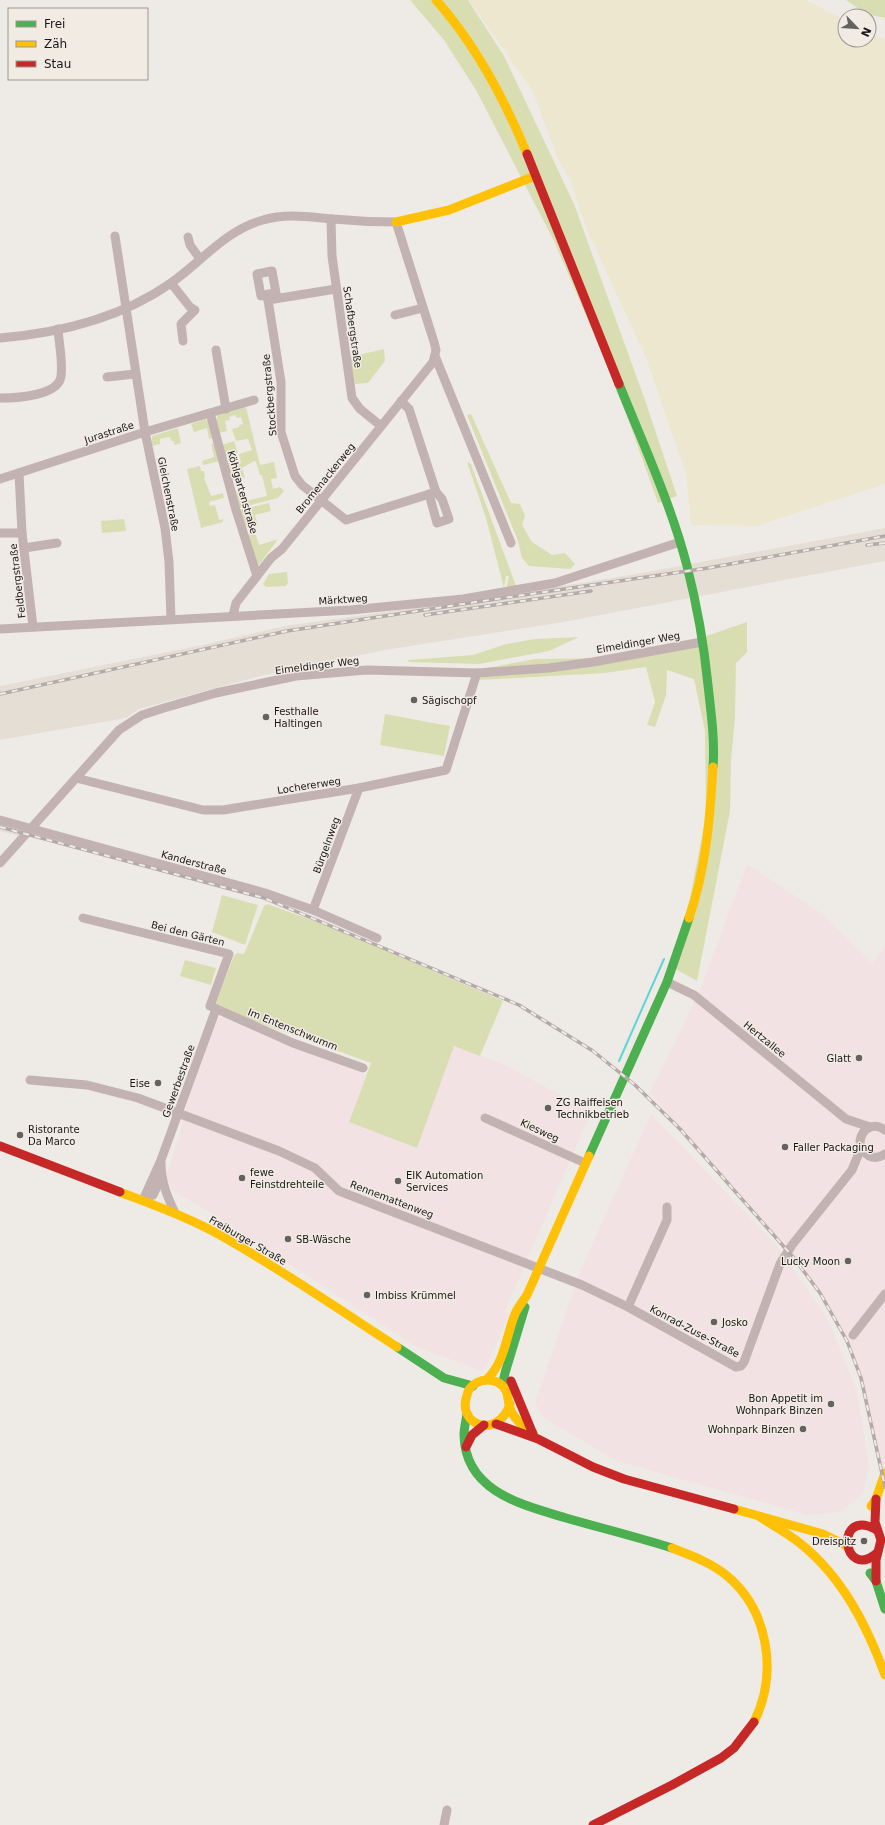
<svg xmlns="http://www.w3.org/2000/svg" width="885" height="1825" font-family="'DejaVu Sans',sans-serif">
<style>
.commercial{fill:#f2e2e3}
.built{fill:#e5ded5}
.green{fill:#d8deb2}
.sand{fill:#ede7d0}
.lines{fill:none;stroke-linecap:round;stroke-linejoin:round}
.stream{stroke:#5fd5d6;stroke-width:2}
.street{stroke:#c2b3b2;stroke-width:9}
.fast{stroke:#4caf50;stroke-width:9}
.slow{stroke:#ffc107;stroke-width:9}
.jam{stroke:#c62828;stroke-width:9}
.rail-casing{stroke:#b3aaa9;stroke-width:3.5}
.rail{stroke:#f1ebe4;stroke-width:2;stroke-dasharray:6;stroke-linecap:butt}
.poi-dot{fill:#64625f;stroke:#f1ebe4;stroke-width:1.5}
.labels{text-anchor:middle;stroke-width:3;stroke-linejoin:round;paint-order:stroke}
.street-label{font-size:10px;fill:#1a1816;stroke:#f1ebe4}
.poi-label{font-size:10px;fill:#1a1816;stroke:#f1ebe4;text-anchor:start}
</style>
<rect width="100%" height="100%" fill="#eeebe7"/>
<g class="commercial">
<path d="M747 864 822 914 872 963 885 947V1487L861 1378 847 1341 820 1293 793 1257 650 1093 701 988Z"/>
<path d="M221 1017 252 1031 366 1075 349 1122 417 1148 454 1045 509 1067 591 1112 506 1309 508 1315 487 1366 482 1371 415 1346 208 1211 173 1191 166 1176 181 1129 187 1104 216 1020Z"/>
<path d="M651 1114 777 1246 828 1319 857 1391 869 1467 863 1493 842 1511 808 1515 617 1461 545 1419 535 1403 580 1272Z"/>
</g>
<g class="built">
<path d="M885 528V561L564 622 385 650 264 675 139 709 126 718 0 740V686L202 645 285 626 512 594 636 574Z"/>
<path d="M0 823 24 830 19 836 0 831Z"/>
</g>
<g class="green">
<path d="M410 0H468L504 56 574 204 646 403 677 496 658 503 615 383 554 241 476 90 444 40Z"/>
<path d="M846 0H885V18L866 14Z"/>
<path d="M384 349 385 361 368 383 355 384 350 357Z"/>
<path d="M246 407 260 465 274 462 277 478 271 479 273 489 280 487 284 491 278 498 239 508 236 491H243L246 501 267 496 262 475H260L256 462 254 461 242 468 245 477 231 481 227 463 235 461 236 464 241 463 239 454 252 450 248 439 236 441 232 429 239 427V425L243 424 241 417 237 418 235 415 229 417 230 420 225 421 227 431 219 433 216 420 218 415Z"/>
<path d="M471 414 511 503 520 504 525 516 522 525 532 542 552 555 565 553 575 564 570 569 529 566 522 558 518 541 467 415Z"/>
<path d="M205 419 208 421 213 438 209 439 207 428 194 432 191 424Z"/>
<path d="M178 428 181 443 174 445V441H171L170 437 160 439V444L152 446V436Z"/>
<path d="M234 441 238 453 225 457 222 445Z"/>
<path d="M215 443 220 461 203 465 202 461 214 457 211 444Z"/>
<path d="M467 462 471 464 516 586 506 590 509 576H506L504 588 486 518Z"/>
<path d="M200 466 201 471H204L205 477 204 478 211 496 223 493 224 498 209 502 210 506 215 505 219 520 223 519V522L201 528 187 469Z"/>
<path d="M269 503 271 511 255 515 258 525 247 527 245 526 239 510Z"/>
<path d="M124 519 126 531 102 533 101 521Z"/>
<path d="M249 534 256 535 259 545 278 539 259 565 255 563 248 536Z"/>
<path d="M287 572 288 583 286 586 266 587 263 584 269 574Z"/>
<path d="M747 622V652L736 663 735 717 731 761 730 811 697 981 670 966 690 898 706 816 705 731 694 679 667 670 666 695 655 727 647 725 655 702 646 667 605 673 480 680 482 669 535 659 604 658 657 653Z"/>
<path d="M579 637 549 651 479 664 409 662 408 660 473 655 506 644 535 639Z"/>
<path d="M385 714 450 726 444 756 380 745Z"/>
<path d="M222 895 258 905 245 945 212 932Z"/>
<path d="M267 904 331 927 503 1001 480 1056 454 1046 417 1148 349 1122 371 1063 237 1015 215 1004 234 956 237 953 244 954 264 906Z"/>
<path d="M185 960 216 968 211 985 180 976Z"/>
</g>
<path class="sand" d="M469 0H806L845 20V40H869V32L885 40V484L757 526 691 525 686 474 646 358 586 228 571 182 557 157 533 92Z"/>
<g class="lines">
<path class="stream" d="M619 1061 664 959"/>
<g class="street">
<path d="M331 219 332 256 352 398 360 409 381 426"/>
<path d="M115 236 145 432 165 528 169 562 171 619"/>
<path d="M188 237 190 245 200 259"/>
<path d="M171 283 190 307 195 310 181 324 183 341"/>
<path d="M336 289 268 300 281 382V432L295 476 302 485 346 520 436 492 409 409 401 401"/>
<path d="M268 294 276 293 272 271 257 274 261 296 268 294V300"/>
<path d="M395 315 423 308"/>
<path d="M0 338C60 333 121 318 171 283 202 261 226 230 263 220 286 213 309 217 333 219 354 221 375 222 396 222L434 342 436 350 433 362 282 549 271 558 236 603 233 615"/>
<path d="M216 350 226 409"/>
<path d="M435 356 511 543"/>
<path d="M107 377 135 374"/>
<path d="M1 398C16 398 59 396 61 376 63 361 59 344 58 329"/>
<path d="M210 413 236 510 257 576"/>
<path d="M19 473 22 533 33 627"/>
<path d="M0 479 145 432 254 400"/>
<path d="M429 494 437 523 449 519 442 499 436 492"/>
<path d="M0 533H22"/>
<path d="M24 548 57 543"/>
<path d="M0 629 351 610 463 599 555 583 680 542"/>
<path d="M76 778 203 810H223L359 788 446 770 477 673"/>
<path d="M0 820 265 893 313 910 377 938"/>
<path d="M0 863 119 730 142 715 164 708 216 693 296 676 367 670 477 673 549 668 593 662 702 642"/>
<path d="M313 910 359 788"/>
<path d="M83 918 229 954 210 1006 293 1043 363 1068"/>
<path d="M667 982 694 995 846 1119 870 1127"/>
<path d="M30 1080 87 1085 138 1098 279 1151 315 1168 339 1191 582 1285 628 1307 736 1367 741 1366 744 1362 780 1264 792 1245 852 1170 861 1148"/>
<path d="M485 1118 585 1163"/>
<path d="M885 1130C874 1122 862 1128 860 1141 861 1155 874 1162 885 1154"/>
<path d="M161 1163C161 1182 167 1196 175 1213"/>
<path d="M143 1200 161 1160 216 1009"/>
<path d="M143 1200 153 1195 161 1178"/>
<path d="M628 1307 667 1220V1207"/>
<path d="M853 1335 885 1294"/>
<path d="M444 1825 447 1810"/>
</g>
<g class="fast">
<path d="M619 384C643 444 671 504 687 566 697 605 704 645 708 685 711 713 715 739 713 767"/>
<path d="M589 1156 667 982 689 918"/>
<path d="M397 1347 444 1378 473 1386"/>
<path d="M506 1390 503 1382 505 1373 525 1307"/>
<path d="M467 1414C466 1421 464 1428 464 1435 465 1492 523 1505 566 1518 601 1528 637 1537 672 1548"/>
<path d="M870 1573 876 1581 885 1609"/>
</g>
<g class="slow">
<path d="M436 0C476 45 504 98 527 154"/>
<path d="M396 222 449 210 535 176"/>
<path d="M689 918C706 869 710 818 713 767"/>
<path d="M120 1192C153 1205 188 1217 220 1235 281 1269 338 1309 397 1347"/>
<path d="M486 1380C505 1363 506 1336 515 1314 518 1307 523 1301 527 1295L589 1156"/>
<path d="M510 1404C498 1440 456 1426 467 1395 468 1390 471 1386 476 1383 482 1380 490 1379 497 1382 511 1389 506 1400 511 1411 516 1421 525 1428 533 1433"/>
<path d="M871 1506 876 1499 885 1473"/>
<path d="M734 1509 823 1534 847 1546"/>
<path d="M760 1517C774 1526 789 1534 801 1544 843 1578 867 1626 885 1675"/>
<path d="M672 1548C690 1555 710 1562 726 1575 769 1610 778 1674 754 1722"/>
</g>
<g class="jam">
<path d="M527 154 619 384"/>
<path d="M0 1146 120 1192"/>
<path d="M511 1381 533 1434"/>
<path d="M496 1424 538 1439 593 1467 624 1479 734 1509"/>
<path d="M466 1447 472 1435 484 1425"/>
<path d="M876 1499 875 1522 881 1540 876 1560V1581"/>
<path d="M877 1530C834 1505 842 1583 877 1553"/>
<path d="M593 1825 672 1785 721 1758 734 1748 754 1722"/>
</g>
<g class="rail-casing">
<g id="rail">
<path d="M867 545 885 543"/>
<path d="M425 615 591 591"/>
<path d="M0 694 287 631 476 602 708 568 885 536"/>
<path d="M0 827 264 898 519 1005 593 1051 635 1085 680 1129 793 1257 820 1293 847 1341 861 1378 885 1487"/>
</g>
</g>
<use href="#rail" class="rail"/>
</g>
<g class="poi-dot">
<circle cx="414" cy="700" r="4"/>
<circle cx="266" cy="717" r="4"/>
<circle cx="859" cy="1058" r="4"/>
<circle cx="158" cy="1083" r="4"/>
<circle cx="548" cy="1108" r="4"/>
<circle cx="20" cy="1135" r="4"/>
<circle cx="785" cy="1147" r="4"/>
<circle cx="242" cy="1178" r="4"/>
<circle cx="398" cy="1181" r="4"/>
<circle cx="288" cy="1239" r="4"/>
<circle cx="848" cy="1261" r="4"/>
<circle cx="367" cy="1295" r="4"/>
<circle cx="714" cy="1322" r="4"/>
<circle cx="831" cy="1404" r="4"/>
<circle cx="803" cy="1429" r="4"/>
<circle cx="864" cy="1541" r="4"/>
</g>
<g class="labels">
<g class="street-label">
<text transform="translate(353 327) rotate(82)" y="4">Schafbergstraße</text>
<text transform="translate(269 395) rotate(-95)" y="4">Stockbergstraße</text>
<text transform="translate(109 432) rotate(-18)" y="4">Jurastraße</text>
<text transform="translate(325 478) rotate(-51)" y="4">Bromenackerweg</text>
<text transform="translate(243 492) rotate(74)" y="4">Köhlgartenstraße</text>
<text transform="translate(169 494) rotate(79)" y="4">Gleichenstraße</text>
<text transform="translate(17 581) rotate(-97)" y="4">Feldbergstraße</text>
<text transform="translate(343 599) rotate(-4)" y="4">Märktweg</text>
<text transform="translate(638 642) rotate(-10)" y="4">Eimeldinger Weg</text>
<text transform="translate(317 665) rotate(-7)" y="4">Eimeldinger Weg</text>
<text transform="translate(309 785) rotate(-9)" y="4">Lochererweg</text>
<text transform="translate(326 845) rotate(-70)" y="4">Bürgelnweg</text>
<text transform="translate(194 862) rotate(15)" y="4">Kanderstraße</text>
<text transform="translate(188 933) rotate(14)" y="4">Bei den Gärten</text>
<text transform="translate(293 1029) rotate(22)" y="4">Im Entenschwumm</text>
<text transform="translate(765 1039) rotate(39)" y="4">Hertzallee</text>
<text transform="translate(178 1081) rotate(-70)" y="4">Gewerbestraße</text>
<text transform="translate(540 1130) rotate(25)" y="4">Kiesweg</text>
<text transform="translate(392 1199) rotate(21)" y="4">Rennemattenweg</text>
<text transform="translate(248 1240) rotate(30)" y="4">Freiburger Straße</text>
<text transform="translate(695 1331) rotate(28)" y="4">Konrad-Zuse-Straße</text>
</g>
<g class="poi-label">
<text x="422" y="704">Sägischopf</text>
<text x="274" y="715">Festhalle<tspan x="274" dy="12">Haltingen</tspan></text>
<text x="851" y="1062" text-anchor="end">Glatt</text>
<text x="150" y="1087" text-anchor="end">Eise</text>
<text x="556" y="1106">ZG Raiffeisen<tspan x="556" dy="12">Technikbetrieb</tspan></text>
<text x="28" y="1133">Ristorante<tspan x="28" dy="12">Da Marco</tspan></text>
<text x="793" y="1151">Faller Packaging</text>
<text x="250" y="1176">fewe<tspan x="250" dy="12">Feinstdrehteile</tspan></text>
<text x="406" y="1179">EIK Automation<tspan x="406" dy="12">Services</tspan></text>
<text x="296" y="1243">SB-Wäsche</text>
<text x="840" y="1265" text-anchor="end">Lucky Moon</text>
<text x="375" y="1299">Imbiss Krümmel</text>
<text x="722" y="1326">Josko</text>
<text x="823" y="1402" text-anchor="end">Bon Appetit im<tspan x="823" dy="12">Wohnpark Binzen</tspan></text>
<text x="795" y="1433" text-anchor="end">Wohnpark Binzen</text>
<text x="856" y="1545" text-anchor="end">Dreispitz</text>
</g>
</g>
<rect x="8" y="8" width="140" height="72" fill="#f1ebe4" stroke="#9b9792"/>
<rect x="16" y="21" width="20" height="6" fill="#4caf50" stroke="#9b9792"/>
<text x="44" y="28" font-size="12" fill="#1a1816">Frei</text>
<rect x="16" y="41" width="20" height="6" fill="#ffc107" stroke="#9b9792"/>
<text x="44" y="48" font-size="12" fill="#1a1816">Zäh</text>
<rect x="16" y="61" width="20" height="6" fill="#c62828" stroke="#9b9792"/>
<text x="44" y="68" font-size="12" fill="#1a1816">Stau</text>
<g transform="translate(857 28) rotate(115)"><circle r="19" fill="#f1ebe4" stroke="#9b9792"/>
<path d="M0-3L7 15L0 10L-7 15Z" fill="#64625f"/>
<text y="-6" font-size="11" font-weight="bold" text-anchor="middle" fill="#1a1816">N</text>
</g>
</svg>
